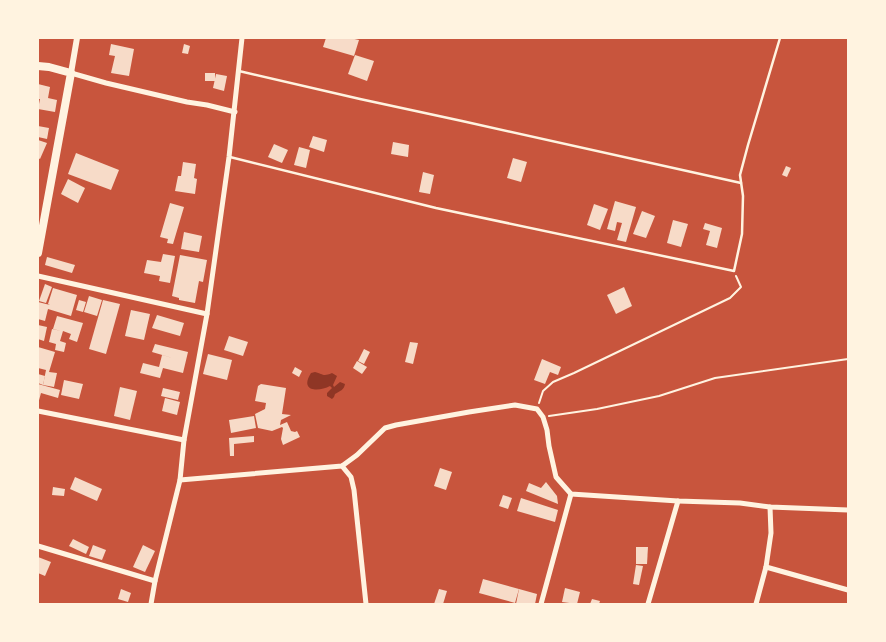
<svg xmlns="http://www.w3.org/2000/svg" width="886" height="642" font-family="'Exo 2',sans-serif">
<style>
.water{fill:#8f3625}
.building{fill:#f7dbc8}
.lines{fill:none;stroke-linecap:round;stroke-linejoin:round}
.path{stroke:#fff3e0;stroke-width:2}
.service{stroke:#fff3e0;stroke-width:2.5}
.minor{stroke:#fff3e0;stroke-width:5}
.tertiary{stroke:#fff3e0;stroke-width:6}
.secondary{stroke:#fff3e0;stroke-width:8}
</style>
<rect width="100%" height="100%" fill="#c8553d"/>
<path class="water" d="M315 372C323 374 323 377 332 373L337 376 333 385 334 387 340 382 345 384C344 390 340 391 335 394L334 397 332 399 327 396V393L332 388 330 386C319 392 299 392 311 373Z"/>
<g class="building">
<path d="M326 38H350L359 40 354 56 323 47Z"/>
<path d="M111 44 134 49 129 76 111 73 115 56 109 55Z"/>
<path d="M184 44 190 46 188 54 182 53Z"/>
<path d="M355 55 374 61 367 81 348 74Z"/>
<rect x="205" y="73" width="10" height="8"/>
<path d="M216 74 227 76 224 91 213 88Z"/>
<path d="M38 84 50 87 48 98 57 100 55 112 38 109 40 99H38Z"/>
<path d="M38 126 49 128 47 139 38 137Z"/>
<path d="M313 136 327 140 324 152 309 147Z"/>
<path d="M38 140 47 143 40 159 38 158Z"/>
<path d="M393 142 409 145 408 157 391 154Z"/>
<path d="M274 144 288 150 282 163 268 157Z"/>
<path d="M299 147 310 150 306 168 294 165Z"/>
<path d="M76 153 119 170 111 190 68 174Z"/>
<path d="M513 158 527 162 521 182 507 178Z"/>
<path d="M183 162 196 164 194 178 197 179 195 194 175 191 178 176H181Z"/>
<path d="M786 166 791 168 787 177 782 175Z"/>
<path d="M423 172 434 175 430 194 419 192Z"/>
<path d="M68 179 85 188 78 203 61 194Z"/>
<path d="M615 201 636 207 626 242 617 240 622 223 617 222 615 231 607 229Z"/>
<path d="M170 203 184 207 173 244 167 243 168 239 160 237Z"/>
<path d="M594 204 608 209 600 230 587 225Z"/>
<path d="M642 211 655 216 646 238 633 234Z"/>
<path d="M673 220 688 224 681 247 667 243Z"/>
<path d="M705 223 722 228 717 248 706 245 710 231 703 229Z"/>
<path d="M184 232 202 236 199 252 181 249Z"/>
<path d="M163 254 175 256 170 283 159 281 160 276 144 273 147 260 161 262Z"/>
<path d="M180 255 207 260 203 282 199 281 195 303 179 300V298L172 296Z"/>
<path d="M47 257 75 265 72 273 45 265Z"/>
<path d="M45 284 52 287 46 303 39 301Z"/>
<path d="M624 287 632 306 616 314 607 295Z"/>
<path d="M53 288 77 295 71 316 48 309 45 321 38 319V302L50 305 48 304Z"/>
<path d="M89 296 102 300 97 316 84 312Z"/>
<path d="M79 300 86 302 83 312 76 310Z"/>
<path d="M103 300 120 304 106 354 89 349Z"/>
<path d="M131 310 150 314 144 340 125 336Z"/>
<path d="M157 315 184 323 180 336 152 328Z"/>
<path d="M57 316 83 323 77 342 69 339 71 334 63 331 60 341 66 343 64 352 55 350 56 344 49 342 52 329 61 331 53 329Z"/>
<path d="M38 325 47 327 44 341 38 339Z"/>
<path d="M229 336 248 342 243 356 224 350Z"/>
<path d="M410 342 418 343 413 364 405 362Z"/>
<path d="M155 344 188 352 183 373 163 368 160 378 140 373 143 363 159 367 162 355 176 359 152 352Z"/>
<path d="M38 347 55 352 49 372 57 373 54 387 43 385 46 370 38 368Z"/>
<path d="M364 349 370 352 364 364 358 361Z"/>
<path d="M208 354 232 360 227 380 203 374Z"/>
<path d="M542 359 561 367 558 375 550 372 545 384 534 380Z"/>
<path d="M357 361 367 367 362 374 353 368Z"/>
<path d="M295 367 302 371 299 377 292 373Z"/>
<path d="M38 374 45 376 43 385 38 383Z"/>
<path d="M64 380 83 384 79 399 61 395Z"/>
<path d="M38 384 60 390 58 398 41 393 38 404Z"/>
<path d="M261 384 286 388 282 414 291 415 281 420 280 425 287 422 291 431 295 432 297 431 300 437 283 445 281 439 283 428 282 427 272 431 258 428 255 414 265 409 266 403 255 401 258 386Z"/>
<path d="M120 387 137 391 130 420 114 416Z"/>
<path d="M163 388 180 392 178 400 161 396Z"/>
<path d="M165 398 180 402 177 415 162 411Z"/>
<path d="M254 416 256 428 231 433 229 420Z"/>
<path d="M254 436V442L234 444V456H230L229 438Z"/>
<path d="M440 468 452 472 446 490 434 486Z"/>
<path d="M75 477 102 489 97 501 70 489Z"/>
<path d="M546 482 557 496 558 504 526 491 529 483 541 488Z"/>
<path d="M53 487 65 489 64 496 52 495Z"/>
<path d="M503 495 512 498 508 509 499 506Z"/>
<path d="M521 498 558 510 555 522 517 511Z"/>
<path d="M73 539 89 547 86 554 69 546Z"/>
<path d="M93 545 106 550 102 560 89 556Z"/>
<path d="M143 545 155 551 145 572 133 567Z"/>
<path d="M636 547H648L647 564H636Z"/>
<path d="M38 557 51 562 45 576 38 573Z"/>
<path d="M636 565 643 566 639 585 633 584Z"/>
<path d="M483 579 519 589 515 603 479 593Z"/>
<path d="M565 588 580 592 577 604 562 602Z"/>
<path d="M121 589 131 593 128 602 118 599Z"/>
<path d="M439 589 447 591 443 604H434Z"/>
<path d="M519 589 537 594 535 604H516Z"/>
<path d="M592 599 600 601 599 604H590Z"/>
</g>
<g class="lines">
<g class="path">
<path d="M539 403 543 391 553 382 574 373 730 298 741 287 736 276"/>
<path d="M549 416 597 409 659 396 715 378 848 359"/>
</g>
<g class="service">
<path d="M239 71 360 99 462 121 741 183"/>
<path d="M230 157 436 208 734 271 742 234 743 196 740 175 748 145 780 38"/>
</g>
<g class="minor">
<path d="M71 73 106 83 187 102 207 105 235 112"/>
<path d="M38 276 207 314"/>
<path d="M38 411 184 440"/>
<path d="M342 466 351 477 354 490 366 604"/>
<path d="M180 480 342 466 357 455 385 428 396 425 469 412 515 405 537 409 543 417 547 430 549 446 556 477 571 494 678 501 740 503 770 507 848 510"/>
<path d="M38 546 155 581"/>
<path d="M766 567 848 590"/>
<path d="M151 604 155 581 180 480 184 440 207 314 229 157 242 38"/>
<path d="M541 604 571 494"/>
<path d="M648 604 678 501"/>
<path d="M756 604 766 567 771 533 770 507"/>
</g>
<path class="tertiary" d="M71 73 77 38"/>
<path class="secondary" d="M38 66 49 67 71 73 38 253"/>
</g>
<rect width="886" height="642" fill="none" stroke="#fff3e0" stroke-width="78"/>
</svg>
